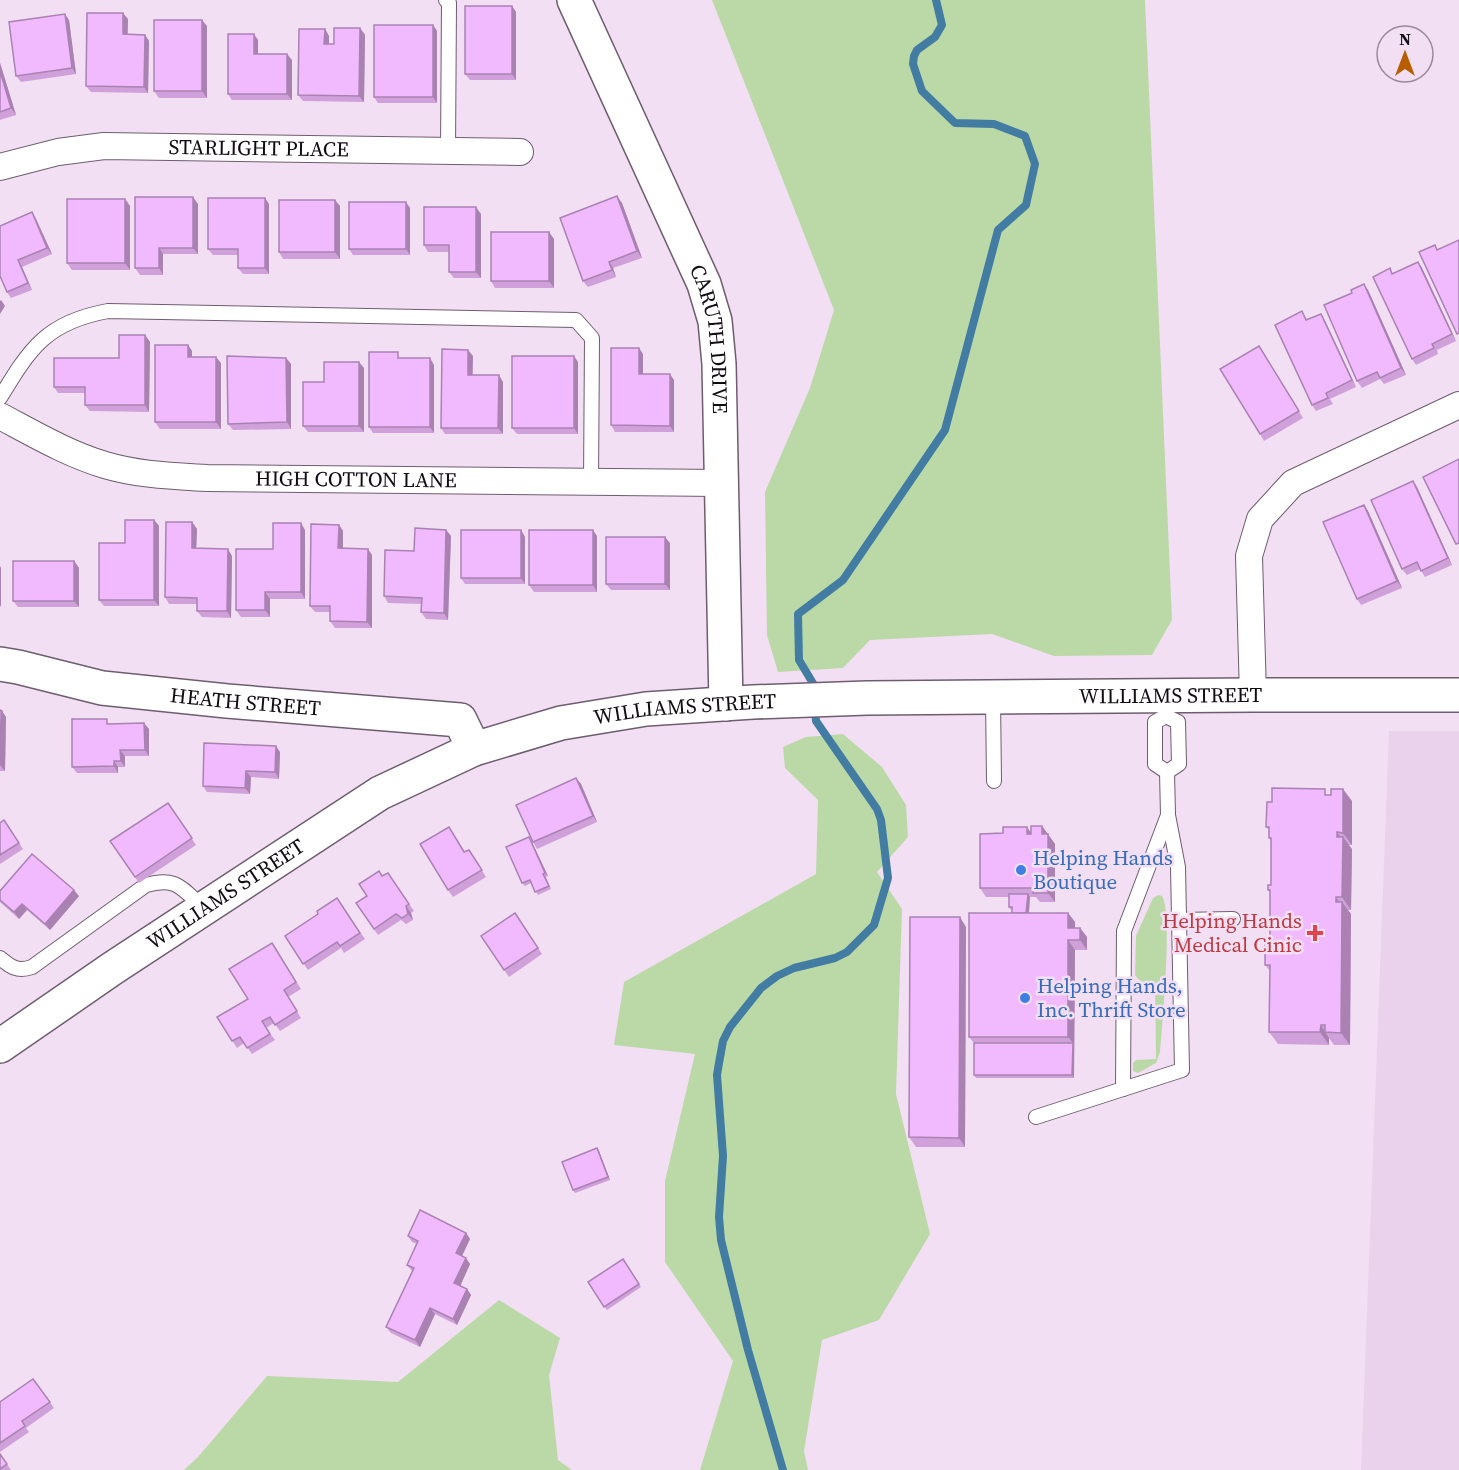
<svg xmlns="http://www.w3.org/2000/svg" width="1459" height="1470" font-family="'Source Serif 4',serif">
<style>
.built{fill:#ead2ec}
.green{fill:#bad9a7}
.lines{fill:none;stroke-linecap:round;stroke-linejoin:round}
.stream{stroke:#437ca2;stroke-width:8}
.service-casing{stroke:#6e5d6f;stroke-width:16}
.minor-casing{stroke:#6e5d6f;stroke-width:28}
.tertiary-casing{stroke:#6e5d6f;stroke-width:36}
.primary-casing{stroke:#6e5d6f;stroke-width:36}
.service{stroke:#fff;stroke-width:14}
.minor{stroke:#fff;stroke-width:26}
.tertiary{stroke:#fff;stroke-width:33}
.primary{stroke:#fff;stroke-width:33}
.wall{fill:#d0a0da}
.shaded-wall{fill:#a982b2}
.building{fill:#f2bafe;stroke:#a982b2;stroke-width:1.5}
.shop-dot{fill:#3f7fe0;stroke:#f3dff4;stroke-width:2}
.health-dot{fill:#e0444e;stroke:#f3dff4;stroke-width:2}
.labels{text-anchor:middle;stroke-width:5;stroke-linejoin:round;paint-order:stroke}
.street-label{font-size:21px;fill:#110b12;stroke:#f3dff4}
.shop-label{font-size:21px;fill:#366cbe;stroke:#f3dff4;text-anchor:start}
.health-label{font-size:21px;fill:#be3a42;stroke:#f3dff4;text-anchor:end}
</style>
<rect width="100%" height="100%" fill="#f3dff4"/>
<path class="built" d="M1389 731H1459V1470H1361Z"/>
<g class="green">
<path d="M712 0H1145L1172 620 1152 655 1054 656 992 634 870 640 843 668 778 672 767 635 765 492 810 388 834 310Z"/>
<path d="M843 734 882 767 906 805 908 837 877 872 902 909 896 1094 930 1234 879 1320 822 1340 804 1451 808 1470H700L733 1361 665 1262V1181L695 1054 614 1045 624 982 816 874 818 800 785 768 783 747 806 737Z"/>
<path d="M1158 895 1162 896C1173 913 1162 1026 1160 1052L1156 1063 1138 1073 1133 1071V1063L1136 1060 1156 1059 1155 983C1147 981 1140 984 1135 975L1136 936 1153 898Z"/>
<path d="M499 1300 560 1338 549 1375 558 1460 572 1470H184L198 1457 267 1376 398 1382Z"/>
</g>
<g class="lines">
<g class="stream">
<path d="M815 693 814 685 799 660 798 614 843 580 945 430 998 230 1026 205 1035 164 1025 136 994 124 955 123 922 91 913 64 914 56 917 50 935 37 942 25 936 0"/>
<path d="M783 1470 748 1350 721 1240 719 1217 723 1156 717 1075 719 1063 723 1041 730 1027 761 988 777 976 794 968 835 958 847 952 874 925 888 878 881 820 877 809 816 721 815 708"/>
</g>
<g class="service-casing">
<g id="service">
<path d="M446 0 449 3 448 150"/>
<path d="M0 398C30 348 47 322 108 311L576 320 592 338 591 483"/>
<path d="M993 698 994 781"/>
<path d="M1166 716 1178 722 1179 764 1167 772 1155 764V722Z"/>
<path d="M1179 920 1233 919"/>
<path d="M0 958C11 967 17 972 32 967L146 885C177 876 182 889 204 908"/>
<path d="M1123 1089 1124 931 1168 815"/>
<path d="M1036 1117 1182 1070 1178 867 1168 815 1167 772"/>
</g>
</g>
<g class="minor-casing">
<g id="minor">
<path id="s1" d="M0 167 58 152 104 146 520 152"/>
<path id="s2" d="M0 416C34 434 68 454 105 465 138 475 173 476 207 478L722 483"/>
<path d="M1253 695 1249 556 1260 519 1293 483 1459 405"/>
</g>
</g>
<g class="tertiary-casing">
<g id="tertiary">
<path id="s3" d="M574 0 704 284 715 321 719 364 726 704"/>
<path id="s4" d="M0 664 18 667 102 688 227 701 460 720 474 749"/>
</g>
</g>
<g class="primary-casing">
<g id="primary">
<path id="s5" d="M0 1046 113 968 380 793 474 749 561 723 646 709 753 702 867 698 1253 695H1459"/>
</g>
</g>
<use href="#service" class="service"/>
<use href="#minor" class="minor"/>
<use href="#tertiary" class="tertiary"/>
<use href="#primary" class="primary"/>
</g>
<g class="wall">
<path d="M512 6 516 12V80H470L465 74Z"/>
<path d="M128 19V34L145 35 149 41 148 93 91 92 86 86Z"/>
<path d="M69 20 76 74 21 82 16 76Z"/>
<path d="M433 25 437 31V103H378L374 97Z"/>
<path d="M207 26V98H159L154 91Z"/>
<path d="M360 28 365 35 364 102 303 101 298 95 325 29 329 36V44H334Z"/>
<path d="M258 40V54L292 60V100H232L228 94Z"/>
<path d="M0 63 16 115 0 120Z"/>
<path d="M125 199 130 206V270H72L67 263Z"/>
<path d="M622 203 642 258 613 268 616 277 588 287 583 281Z"/>
<path d="M198 204V254H163V275H140L135 268Z"/>
<path d="M269 204V274H243L238 268V255H213L208 249Z"/>
<path d="M340 206V259H283L279 252Z"/>
<path d="M410 208V255H353L349 249Z"/>
<path d="M32 212 36 219 52 254 22 267 32 290 11 298 7 292Z"/>
<path d="M481 214V278H454L449 272V252H428L424 245Z"/>
<path d="M554 239V288H495L491 281Z"/>
<path d="M1418 262 1422 268 1456 341 1437 350 1438 354 1416 365 1412 359 1393 273Z"/>
<path d="M1368 290 1406 375 1384 384 1380 379 1362 388 1357 381Z"/>
<path d="M1302 311 1307 320 1321 314 1325 321 1356 387 1330 399 1333 404 1316 411 1312 405Z"/>
<path d="M145 335 150 342 149 412 90 411 85 405V393H58L54 387 119 358Z"/>
<path d="M188 345 192 351V357L221 363V429H160L155 422Z"/>
<path d="M1259 346 1303 418 1264 441 1260 434Z"/>
<path d="M643 354V374L674 380V432H615L611 425Z"/>
<path d="M473 356V375L503 382V434H445L441 428Z"/>
<path d="M286 358 291 364V429L233 430 228 424Z"/>
<path d="M402 358 434 365V433H373L369 427Z"/>
<path d="M578 362V434H517L512 428Z"/>
<path d="M364 368V432H308L303 426 324 382Z"/>
<path d="M1413 481 1417 487 1452 565 1425 577 1420 569 1407 575 1402 569Z"/>
<path d="M1364 505 1368 511 1402 588 1361 605 1357 599Z"/>
<path d="M154 520 159 526V606H104L99 600 125 543Z"/>
<path d="M192 522 197 529 196 549 232 556 231 618 202 617 197 611V604H169L165 597Z"/>
<path d="M339 525 343 531V548L372 555V628H335L330 621V612H315L310 606Z"/>
<path d="M305 530V599H270V617H241L236 610 273 549Z"/>
<path d="M446 530 451 536 448 620 426 619 421 612 422 604 388 603 384 596 414 551Z"/>
<path d="M521 530 525 537V584H465L461 578Z"/>
<path d="M597 536V592H534L529 585Z"/>
<path d="M670 543V590H611L606 584Z"/>
<path d="M74 561 79 568V607H18L13 601Z"/>
<path d="M0 710 6 717 5 771H0Z"/>
<path d="M111 724 149 729V756H125V767H118V773H77L72 767Z"/>
<path d="M280 752 279 779 251 777 250 794 207 792 203 786Z"/>
<path d="M576 778 581 784 597 822 537 849 533 842Z"/>
<path d="M1330 795 1352 801V845H1348L1352 849 1351 910H1348L1351 914 1350 1045H1334L1329 1038V1045L1278 1044 1269 1032 1270 971 1265 965 1270 940V893L1268 890 1271 885V841L1269 838V830L1266 827 1272 802Z"/>
<path d="M168 803 196 845 139 883 110 841Z"/>
<path d="M4 820 23 849 0 864V823Z"/>
<path d="M1042 826 1055 844V902H1040L1036 897H1030L1029 913H1068L1075 922V928H1080L1087 937V950H1075L1074 1078H976L974 1075V1043L969 1037 1012 913V910H1011L1009 907V897H986L980 888 1003 833 1027 827 1031 834Z"/>
<path d="M449 827 465 852 469 850 486 877 453 897 448 890Z"/>
<path d="M529 837 548 876 546 877 551 889 538 895 531 883 525 886 522 883Z"/>
<path d="M388 873 414 911 411 913 413 920 406 924 401 920 378 935 356 903 367 896 382 876Z"/>
<path d="M0 891 79 896 50 930 27 910 19 919 0 902Z"/>
<path d="M337 898 365 939 344 953 341 948 308 970 285 936 318 914Z"/>
<path d="M515 913 542 954 509 977 481 936Z"/>
<path d="M966 927 965 1147H916L909 1137Z"/>
<path d="M272 943 301 989 288 997 301 1018 280 1031 274 1023 266 1028 275 1040 252 1054 244 1043 237 1048 217 1017 248 999Z"/>
<path d="M599 1151 610 1180 575 1193 573 1190Z"/>
<path d="M466 1233 470 1239 462 1256 470 1264 460 1285 467 1289 471 1295 457 1325 435 1314 420 1347 391 1333 386 1327 412 1271 407 1265 417 1244 412 1242 408 1236Z"/>
<path d="M623 1259 641 1287 607 1310 588 1282Z"/>
<path d="M33 1379 54 1408 26 1428 29 1432 0 1452V1402Z"/>
<path d="M0 1454 11 1470H0Z"/>
</g>
<g class="shaded-wall">
<path d="M512 6 516 12V80L512 74Z"/>
<path d="M123 13 128 19 127 40 123 34Z"/>
<path d="M65 14 69 20 76 74 72 68Z"/>
<path d="M202 20 207 26V98L202 91Z"/>
<path d="M433 25 437 31V103L433 97Z"/>
<path d="M360 28 365 35 364 102 359 96Z"/>
<path d="M325 29 329 36V50L324 44Z"/>
<path d="M254 34 258 40V60L254 54Z"/>
<path d="M145 35 149 41 148 93 144 87Z"/>
<path d="M287 54 292 60V100L287 94Z"/>
<path d="M0 63 16 115 11 108 0 71Z"/>
<path d="M617 196 622 203 642 258 637 251Z"/>
<path d="M193 197 198 204V254L193 248Z"/>
<path d="M265 198 269 204V274L265 268Z"/>
<path d="M125 199 130 206V270L125 263Z"/>
<path d="M335 200 340 206V259L335 252Z"/>
<path d="M406 202 410 208V255L406 249Z"/>
<path d="M476 207 481 214V278L476 272Z"/>
<path d="M32 212 36 219 52 254 47 248Z"/>
<path d="M549 232 554 239V288L549 281Z"/>
<path d="M159 248 163 254V275L159 268Z"/>
<path d="M18 260 22 267 32 290 28 283Z"/>
<path d="M609 262 613 268 616 277 612 270Z"/>
<path d="M1418 262 1422 268 1456 341 1452 334Z"/>
<path d="M1364 284 1368 290 1406 375 1401 368Z"/>
<path d="M1 300 5 306 0 314V301Z"/>
<path d="M1321 314 1325 321 1356 387 1352 380Z"/>
<path d="M145 335 150 342 149 412 145 405Z"/>
<path d="M188 345 192 351V363L188 357Z"/>
<path d="M639 348 643 354V380L639 374Z"/>
<path d="M468 350 473 356 472 381 468 375Z"/>
<path d="M574 356 578 362V434L574 428Z"/>
<path d="M216 357 221 363V429L216 422Z"/>
<path d="M286 358 291 364V429L287 422Z"/>
<path d="M430 358 434 365V433L430 427Z"/>
<path d="M359 362 364 368V432L359 426Z"/>
<path d="M670 374 674 380V432L670 426Z"/>
<path d="M499 375 503 382V434L498 428Z"/>
<path d="M1413 481 1417 487 1452 565 1448 558Z"/>
<path d="M1364 505 1368 511 1402 588 1397 581Z"/>
<path d="M154 520 159 526V606L154 600Z"/>
<path d="M192 522 197 529 196 555 192 548Z"/>
<path d="M301 523 305 530V599L301 592Z"/>
<path d="M339 525 343 531V555L338 548Z"/>
<path d="M446 530 451 536 448 620 444 613Z"/>
<path d="M521 530 525 537V584L521 578Z"/>
<path d="M593 530 597 536V592L593 585Z"/>
<path d="M665 537 670 543V590L665 584Z"/>
<path d="M228 549 232 556 231 618 227 611Z"/>
<path d="M368 549 372 555V628L367 622Z"/>
<path d="M74 561 79 568V607L74 601Z"/>
<path d="M0 566 1 568V607L0 605Z"/>
<path d="M265 592 270 599V617L265 610Z"/>
<path d="M2 711 6 717 5 771 0 765Z"/>
<path d="M144 723 149 729V756L145 750Z"/>
<path d="M276 746 280 752 279 779 275 772Z"/>
<path d="M120 750 125 756V767L121 761Z"/>
<path d="M114 761 118 767V773L114 766Z"/>
<path d="M246 771 251 777 250 794 245 788Z"/>
<path d="M576 778 581 784 597 822 593 816Z"/>
<path d="M1343 789 1352 801V845L1343 833Z"/>
<path d="M1042 826 1055 844V902L1048 893Z"/>
<path d="M1027 827 1033 836 1027 834Z"/>
<path d="M1337 832 1343 841V837L1352 849 1351 910 1342 897Z"/>
<path d="M529 837 531 840 548 876 545 873Z"/>
<path d="M74 890 79 896 50 930 45 924Z"/>
<path d="M1028 894 1030 897 1028 922 1025 919Z"/>
<path d="M1336 897 1342 907V902L1351 914 1350 1045 1341 1033Z"/>
<path d="M22 904 27 910 19 919 14 912Z"/>
<path d="M406 906 411 913 413 920 408 914Z"/>
<path d="M1068 913 1075 922V937L1068 928Z"/>
<path d="M960 917 966 927 965 1147 959 1138Z"/>
<path d="M1080 928 1087 937V950L1080 940Z"/>
<path d="M1068 940 1075 950 1074 1078 1072 1075 1073 1043 1068 1037Z"/>
<path d="M1321 1025 1329 1038V1045L1320 1032Z"/>
<path d="M597 1148 599 1151 610 1180 608 1177Z"/>
<path d="M466 1233 470 1239 460 1260 456 1253Z"/>
<path d="M466 1258 470 1264 459 1289 454 1283Z"/>
<path d="M467 1289 471 1295 457 1325 453 1319Z"/>
<path d="M430 1308 435 1314 420 1347 415 1340Z"/>
</g>
<g class="building">
<rect x="465" y="6" width="47" height="68"/>
<path d="M87 13H123V34L145 35 144 87 86 86Z"/>
<path d="M65 14 72 68 16 76 9 22Z"/>
<rect x="154" y="20" width="48" height="71"/>
<rect x="374" y="25" width="59" height="72"/>
<path d="M334 28H360L359 96 298 95 299 29H325L324 44H334Z"/>
<path d="M228 34H254V54H287V94H228Z"/>
<path d="M0 71 11 108 0 112Z"/>
<path d="M617 196 637 251 609 262 612 270 583 281 560 218Z"/>
<path d="M135 197H193V248H159V268H135Z"/>
<path d="M208 198H265V268H238V249H208Z"/>
<rect x="67" y="199" width="58" height="64"/>
<rect x="279" y="200" width="56" height="52"/>
<rect x="349" y="202" width="57" height="47"/>
<path d="M424 207H476V272H449V245H424Z"/>
<path d="M32 212 47 248 18 260 28 283 7 292 0 276V226Z"/>
<rect x="491" y="232" width="58" height="49"/>
<path d="M1459 240V333L1457 334 1419 252 1435 245 1437 250Z"/>
<path d="M1418 262 1452 334 1432 344 1434 348 1412 359 1373 277 1390 268 1392 274Z"/>
<path d="M1364 284 1401 368 1380 378 1377 372 1357 381 1324 305 1352 293 1351 290Z"/>
<path d="M1302 311 1306 320 1321 314 1352 380 1326 393 1328 398 1312 405 1275 325Z"/>
<path d="M119 335H145V405H85V387H54V358H119Z"/>
<path d="M155 345H188V357H216V422H155Z"/>
<path d="M1259 346 1299 411 1260 434 1220 369Z"/>
<path d="M611 348H639V374H670V426L611 425Z"/>
<path d="M442 349 468 350V375H499L498 428H441Z"/>
<path d="M369 352H398V358H430V427H369Z"/>
<path d="M227 356 286 358 287 422 228 424Z"/>
<rect x="512" y="356" width="62" height="72"/>
<path d="M324 362H359V426H303V382H324Z"/>
<path d="M1459 459V543L1456 544 1423 477Z"/>
<path d="M1413 481 1448 558 1421 571 1417 562 1402 569 1371 500Z"/>
<path d="M1364 505 1397 581 1357 599 1323 522Z"/>
<path d="M125 520H154V600H99V543H125Z"/>
<path d="M166 522H192V548L228 549 227 611H197V598L165 597Z"/>
<path d="M273 523H301V592H265V610H236V549H273Z"/>
<path d="M311 524 339 525 338 548 368 549 367 622 330 621V606H310Z"/>
<path d="M415 528 446 530 444 613 421 612 422 598 384 596 385 550 414 551Z"/>
<rect x="461" y="530" width="60" height="48"/>
<rect x="529" y="530" width="64" height="55"/>
<rect x="606" y="537" width="59" height="47"/>
<rect x="13" y="561" width="61" height="40"/>
<path d="M0 710 2 711 0 765Z"/>
<path d="M72 719H107V724L144 723 145 750H120L121 761H114V766L72 767Z"/>
<path d="M204 743 276 746 275 772 246 771 245 788 203 786Z"/>
<path d="M576 778 593 816 533 842 516 805Z"/>
<path d="M1272 788 1325 789V795H1331V789H1343V833L1337 832V837H1343L1342 897H1336V902H1342L1341 1033 1325 1032V1025H1321L1320 1032H1269L1270 965H1265V940H1270V890H1268V885H1271V838H1269V827H1266L1267 802H1272Z"/>
<path d="M168 803 192 838 135 877 110 841Z"/>
<path d="M4 820 19 843 0 855V823Z"/>
<path d="M1031 826H1042V834H1048V893H1033V888H980V834L1003 833V827H1027V834H1031Z"/>
<path d="M449 827 464 852 469 850 482 870 448 890 420 844Z"/>
<path d="M529 837 545 873 543 874 549 886 535 892 530 880 522 883 506 847Z"/>
<path d="M32 854 74 890 45 924 22 904 14 912 0 900V891Z"/>
<path d="M379 871 382 876 388 873 409 904 406 906 408 914 402 918 396 914 374 929 356 903 367 896 359 884Z"/>
<path d="M1009 894H1028L1026 913H1012V907H1009Z"/>
<path d="M337 898 360 933 340 946 337 942 303 964 285 936 318 914 317 911Z"/>
<path d="M515 913 538 948 504 970 481 936Z"/>
<path d="M969 913H1068V928H1080V940H1068V1037H969Z"/>
<path d="M910 917H960L959 1138 909 1137Z"/>
<path d="M272 943 296 982 284 990 297 1011 275 1025 270 1017 262 1021 270 1034 247 1048 240 1037 232 1041 217 1017 248 999 229 969Z"/>
<path d="M974 1043H1073L1072 1075H974Z"/>
<path d="M597 1148 608 1177 573 1190 562 1162Z"/>
<path d="M420 1210 466 1233 456 1253 466 1258 454 1283 467 1289 453 1319 430 1308 415 1340 386 1327 414 1268 407 1265 418 1241 408 1236Z"/>
<path d="M623 1259 639 1284 604 1307 588 1282Z"/>
<path d="M33 1379 50 1402 22 1421 25 1426 0 1443V1402Z"/>
<path d="M0 1454 7 1464 0 1469Z"/>
</g>
<g class="shop-dot">
<circle cx="1021" cy="870" r="6"/>
<circle cx="1025" cy="998" r="6"/>
</g>
<path class="health-dot" d="M1312 924h6v6h6v6h-6v6h-6v-6h-6v-6h6z"/>
<g class="labels">
<g class="street-label">
<text dy="7" stroke="none"><textPath href="#s1" startOffset="261">STARLIGHT PLACE</textPath></text>
<text dy="7" stroke="none"><textPath href="#s3" startOffset="368">CARUTH DRIVE</textPath></text>
<text dy="7" stroke="none"><textPath href="#s2" startOffset="368">HIGH COTTON LANE</textPath></text>
<text dy="7" stroke="none"><textPath href="#s5" startOffset="1262">WILLIAMS STREET</textPath></text>
<text dy="7" stroke="none"><textPath href="#s4" startOffset="249">HEATH STREET</textPath></text>
<text dy="7" stroke="none"><textPath href="#s5" startOffset="776">WILLIAMS STREET</textPath></text>
<text dy="7" stroke="none"><textPath href="#s5" startOffset="272">WILLIAMS STREET</textPath></text>
</g>
<g class="shop-label">
<text x="1033" y="865">Helping Hands<tspan x="1033" dy="24">Boutique</tspan></text>
<text x="1037" y="993">Helping Hands,<tspan x="1037" dy="24">Inc. Thrift Store</tspan></text>
</g>
<g class="health-label">
<text x="1302" y="928">Helping Hands<tspan x="1302" dy="24">Medical Cinic</tspan></text>
</g>
</g>
<g transform="translate(1405 54)"><circle r="28" fill="#f3dff4" stroke="#998a9a" stroke-width="1.5"/>
<path d="M0-4.5L10 22L0 15L-10 22Z" fill="#b85e00"/>
<text y="-9" font-size="16" font-weight="bold" text-anchor="middle" fill="#110b12">N</text>
</g>
</svg>
